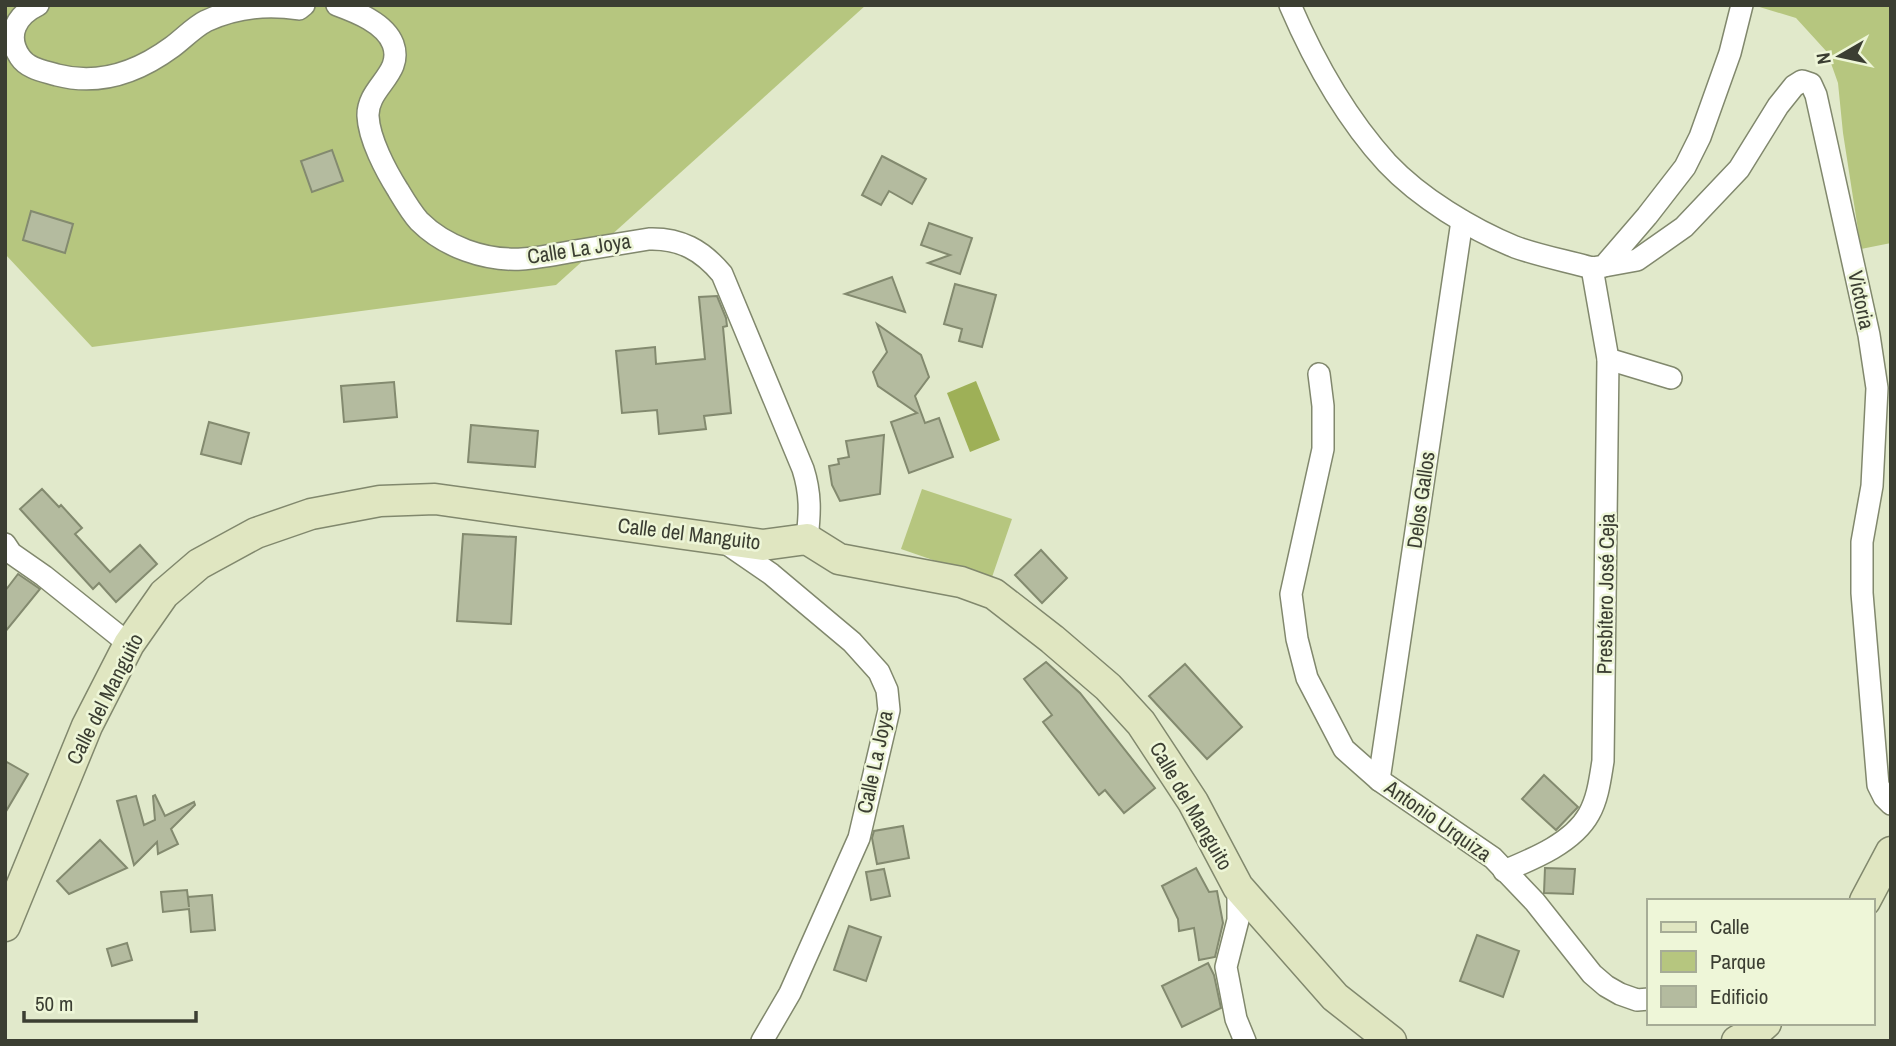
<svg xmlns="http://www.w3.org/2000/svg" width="1896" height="1046" font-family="'Archivo Narrow',sans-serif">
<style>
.green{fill:#b6c67f}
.water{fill:#9eb057}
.building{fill:#b4bb9f;stroke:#838a6f;stroke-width:2}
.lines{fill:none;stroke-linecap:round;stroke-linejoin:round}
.minor-casing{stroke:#81886d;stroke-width:24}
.secondary-casing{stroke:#81886d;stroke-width:33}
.minor{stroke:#fff;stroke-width:21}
.secondary{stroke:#e0e6c1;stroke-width:30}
.labels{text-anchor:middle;stroke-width:5;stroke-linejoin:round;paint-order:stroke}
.street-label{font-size:21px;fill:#3b3e32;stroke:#eef6d8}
</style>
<rect width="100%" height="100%" fill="#e1e9cb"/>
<g class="green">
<path d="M5 5H866L556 285 92 347 5 254Z"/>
<path d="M1753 5H1891V243L1861 249 1843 133 1838 83 1827 52 1796 18Z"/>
<path d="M922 489 1012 519 991 580 901 549Z"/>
</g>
<path class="water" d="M976 381 1000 440 970 452 947 393Z"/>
<g class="building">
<path d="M332 150 343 181 312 192 301 161Z"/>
<path d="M882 156 926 179 912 204 889 191 881 205 862 195Z"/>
<path d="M31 211 73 224 65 253 23 240Z"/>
<path d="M929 223 972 238 960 274 928 263 950 255 921 245Z"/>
<path d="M892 277 905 312 845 294Z"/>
<path d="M955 284 996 295 982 347 959 341 962 329 944 324Z"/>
<path d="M717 296 726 318 727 326 723 327 731 413 704 416 706 429 659 434 657 410 622 413 616 351 655 347 656 364 705 359 699 297Z"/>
<path d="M877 324 921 355 929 377 915 396 925 423 939 418 953 457 909 473 891 422 917 413 878 386 873 372 887 352Z"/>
<path d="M394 382 397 417 344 422 341 386Z"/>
<path d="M209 422 249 433 241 464 201 454Z"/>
<path d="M471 425 538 431 535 467 468 462Z"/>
<path d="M884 435 880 494 840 501 832 485 829 466 839 464 838 459 849 457 846 441Z"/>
<path d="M42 489 59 507 61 505 82 528 75 534 110 572 140 545 157 564 116 602 99 583 93 589 20 509Z"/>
<path d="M463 534 516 537 511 624 457 621Z"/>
<path d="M1041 550 1067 578 1042 603 1015 575Z"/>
<path d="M18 574 40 589 5 632V591Z"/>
<path d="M1046 662 1080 693 1155 788 1124 813 1105 790 1099 795 1043 722 1052 715 1024 679Z"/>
<path d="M1185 664 1242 727 1207 759 1149 696Z"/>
<path d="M5 761 28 774 5 813Z"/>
<path d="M1544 775 1578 807 1556 830 1522 799Z"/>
<path d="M155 795 165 816 194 802 195 805 171 829 178 844 158 854 157 842 134 865 117 801 136 796 144 825 155 820 153 796Z"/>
<path d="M903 826 909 858 877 864 872 838 874 831Z"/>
<path d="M100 840 127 868 69 894 57 881Z"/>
<path d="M1196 868 1209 892 1217 891 1223 923 1215 957 1199 960 1194 928 1179 931 1178 919 1162 886Z"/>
<path d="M1545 868 1575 869 1573 894 1544 893Z"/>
<path d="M884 869 890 896 871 900 866 872Z"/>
<path d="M187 890 189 907 188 897 212 895 215 930 191 932 189 909 163 912 161 892Z"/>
<path d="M849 926 881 937 866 981 834 970Z"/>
<path d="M1477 935 1519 951 1503 997 1460 981Z"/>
<path d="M127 943 132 960 112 966 107 949Z"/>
<path d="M1208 963 1214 975 1221 1008 1182 1027 1162 986Z"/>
</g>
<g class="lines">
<g class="minor-casing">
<g id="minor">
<path d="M38 5C17 15 5 35 20 57 28 69 44 71 57 75 99 86 138 72 172 47 183 39 194 27 206 21 236 7 267 4 299 9L304 5"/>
<path d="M337 5C356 12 385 23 393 44 404 74 367 87 368 116 369 139 386 171 398 190 404 200 411 212 419 221 445 247 485 261 522 259 539 258 557 254 575 251 599 247 624 243 649 239 680 238 702 250 722 274L803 469C811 494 810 513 807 539"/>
<path d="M1290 5C1314 61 1346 118 1387 163 1420 198 1471 229 1515 247 1540 256 1567 261 1592 268L1604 266 1647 216 1685 167 1700 137 1730 53 1742 5"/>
<path d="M1604 266 1637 260 1684 227 1739 169 1778 106 1794 86 1802 81 1811 84 1816 95 1869 335 1877 388 1872 486 1862 542V593L1878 785 1884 797 1891 804"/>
<path d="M1608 359 1671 378"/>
<path d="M1319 374 1323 406V449L1291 594 1297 639 1307 678 1344 749 1379 780 1493 858 1535 902 1592 974 1606 986 1620 994 1637 1000 1649 999"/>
<path d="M726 543 771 574 852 642 879 672 887 690 889 710 859 838 790 993 762 1041"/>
<path d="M5 544 11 553 44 576 129 644"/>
<path d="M1379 780 1462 221"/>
<path d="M1504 871C1533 859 1573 843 1589 814 1598 798 1600 779 1603 761L1608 359 1592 268"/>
<path d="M1238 887V920L1226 967 1236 1019 1245 1041"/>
</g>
</g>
<g class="secondary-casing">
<g id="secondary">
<path d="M1865 901 1891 852"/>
<path d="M5 926 87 726 129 644 164 594 199 564 256 533 311 514 380 501 435 499 763 545 807 539 839 559 961 582 994 594 1052 639 1108 687 1141 723 1193 802 1238 887 1335 997 1391 1041"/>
<path d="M1737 1041 1758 1030 1766 1023"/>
</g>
</g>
<use href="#minor" class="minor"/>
<use href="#secondary" class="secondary"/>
</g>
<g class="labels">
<g class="street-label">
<text transform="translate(579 249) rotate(-9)" y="7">Calle La Joya</text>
<text transform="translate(1861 300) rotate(78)" y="7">Victoria</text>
<text transform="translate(1421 500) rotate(-82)" y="7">Delos Gallos</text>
<text transform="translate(689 534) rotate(7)" y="7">Calle del Manguito</text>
<text transform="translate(1606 594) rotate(-89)" y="7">Presbítero José Ceja</text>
<text transform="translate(105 699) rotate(-63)" y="7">Calle del Manguito</text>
<text transform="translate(875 762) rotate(-78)" y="7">Calle La Joya</text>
<text transform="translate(1191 806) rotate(60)" y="7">Calle del Manguito</text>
<text transform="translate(1438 821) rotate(35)" y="7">Antonio Urquiza</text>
</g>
</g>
<rect width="1896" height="1046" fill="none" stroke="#3b3e32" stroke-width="14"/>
<rect x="1647" y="899" width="228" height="126" fill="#eef6d8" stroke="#a6ac96" stroke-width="2"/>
<rect x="1661" y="922" width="35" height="10" fill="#e0e6c1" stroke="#a6ac96" stroke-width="2"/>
<text x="1710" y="934" font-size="21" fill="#3b3e32">Calle</text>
<rect x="1661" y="951" width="35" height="21" fill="#b6c67f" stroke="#a6ac96" stroke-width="2"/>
<text x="1710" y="969" font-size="21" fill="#3b3e32">Parque</text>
<rect x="1661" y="986" width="35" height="21" fill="#b4bb9f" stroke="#a6ac96" stroke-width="2"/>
<text x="1710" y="1004" font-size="21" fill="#3b3e32">Edificio</text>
<g transform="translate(1840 56) rotate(261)" stroke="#eef6d8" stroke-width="5" paint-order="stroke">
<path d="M0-5L12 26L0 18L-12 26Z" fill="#3b3e32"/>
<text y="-10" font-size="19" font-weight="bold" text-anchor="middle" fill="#3b3e32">N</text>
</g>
<path d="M24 1011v10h172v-10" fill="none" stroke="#3b3e32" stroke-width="3.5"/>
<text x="35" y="1011" font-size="21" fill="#3b3e32" stroke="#eef6d8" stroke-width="5" paint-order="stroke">50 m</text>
</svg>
